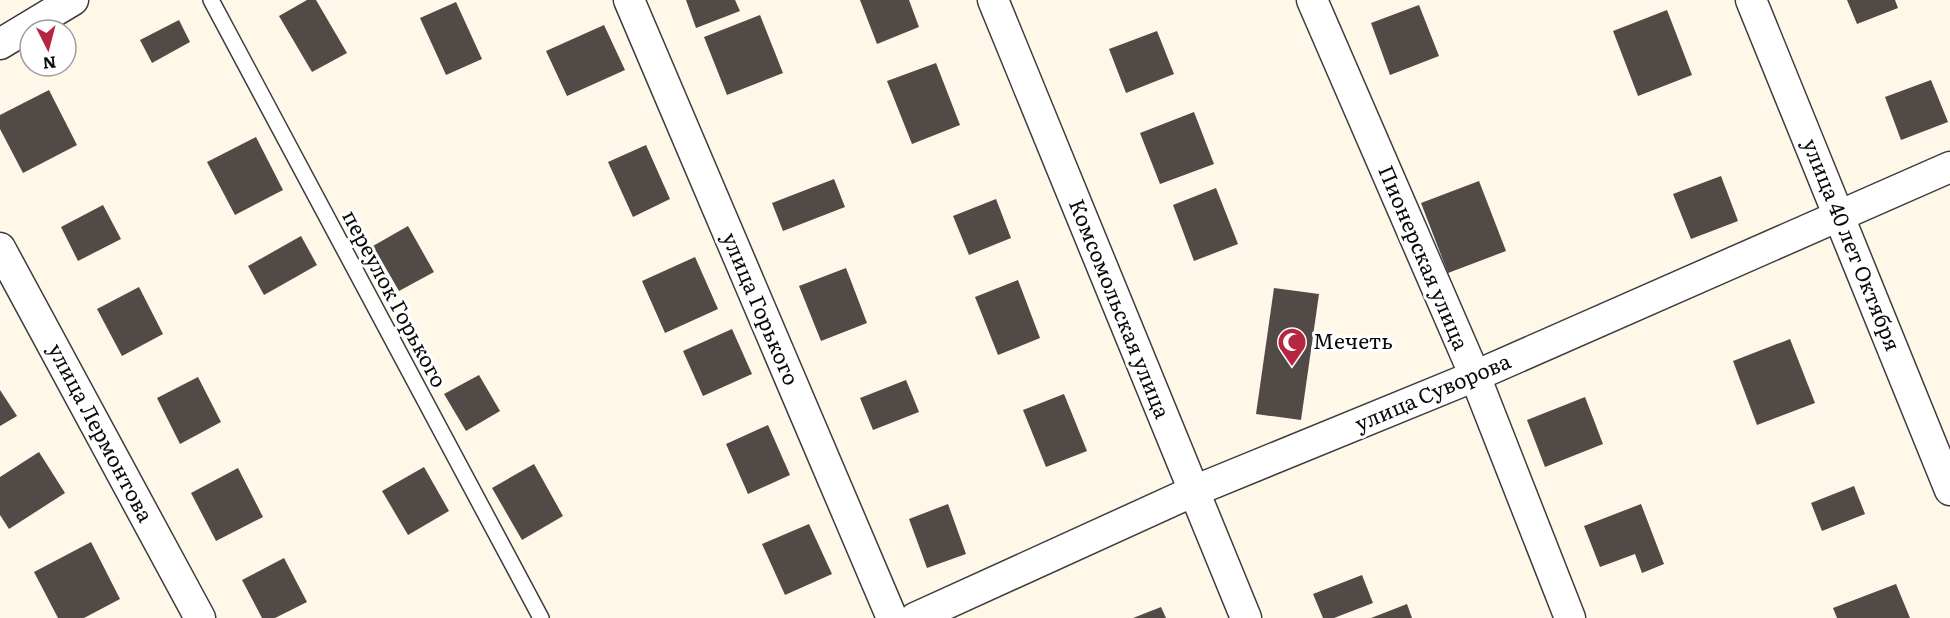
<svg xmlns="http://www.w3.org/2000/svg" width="1950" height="618" font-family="Literata,serif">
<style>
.building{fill:#524a47}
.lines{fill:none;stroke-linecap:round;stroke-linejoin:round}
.service-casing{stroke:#3d3d3d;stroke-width:18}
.minor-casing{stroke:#3d3d3d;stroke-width:33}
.service{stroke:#fff;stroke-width:15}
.minor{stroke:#fff;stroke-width:30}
.labels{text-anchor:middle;stroke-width:6;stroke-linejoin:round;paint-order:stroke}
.street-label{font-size:21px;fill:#0a0a0a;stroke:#fff}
.poi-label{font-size:21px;fill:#0a0a0a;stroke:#fff;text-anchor:start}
</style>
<rect width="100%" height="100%" fill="#fff7e8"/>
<g class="building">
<path d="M307 0H316L347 53 312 72 279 16Z"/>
<path d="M686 0H735L740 11 696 28Z"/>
<path d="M860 0H909L919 27 877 44Z"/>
<path d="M1847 0H1895L1898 8 1857 24Z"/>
<path d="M456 2 482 59 446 75 420 18Z"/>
<path d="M1419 5 1439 56 1390 75 1371 23Z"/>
<path d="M1667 10 1692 75 1638 96 1613 31Z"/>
<path d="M760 15 783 73 727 95 704 37Z"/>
<path d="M179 20 190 42 152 63 140 40Z"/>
<path d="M604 25 625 70 567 96 546 51Z"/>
<path d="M1157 31 1174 74 1126 93 1109 49Z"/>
<path d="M936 63 960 125 912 144 887 81Z"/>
<path d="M1931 80 1948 122 1901 140 1885 97Z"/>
<path d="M49 90 77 145 23 173 0 129V115Z"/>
<path d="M1194 112 1214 164 1160 184 1140 133Z"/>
<path d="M256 137 283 190 235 215 207 162Z"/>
<path d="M646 145 670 199 633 217 608 162Z"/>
<path d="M1721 176 1738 221 1691 239 1673 194Z"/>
<path d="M834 179 845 207 783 231 772 203Z"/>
<path d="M1479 181 1506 251 1448 273 1421 203Z"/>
<path d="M1216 188 1238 244 1194 261 1173 205Z"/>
<path d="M996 199 1011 238 969 255 953 216Z"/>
<path d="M103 205 121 239 78 261 61 227Z"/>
<path d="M408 226 434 272 399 291 373 246Z"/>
<path d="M301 236 317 265 264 295 248 266Z"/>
<path d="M695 257 718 309 665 333 642 281Z"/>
<path d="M846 268 867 323 821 341 799 286Z"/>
<path d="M1018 280 1040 338 998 355 975 297Z"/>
<path d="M139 287 163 334 122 356 97 309Z"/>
<path d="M1274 288 1319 294 1301 420 1256 414Z"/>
<path d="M732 329 752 374 703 396 683 351Z"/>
<path d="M1790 339 1815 403 1757 425 1733 361Z"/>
<path d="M479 375 500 411 466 431 444 394Z"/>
<path d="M198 377 221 422 180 444 157 398Z"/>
<path d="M906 380 919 412 873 430 860 398Z"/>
<path d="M0 390 17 416 0 426Z"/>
<path d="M1064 394 1087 451 1046 467 1023 410Z"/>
<path d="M1585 397 1603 444 1545 467 1527 420Z"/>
<path d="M768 425 790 475 748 494 726 444Z"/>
<path d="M39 452 65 493 9 529 0 515V477Z"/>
<path d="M534 464 563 516 522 540 492 488Z"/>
<path d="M424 467 449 511 408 535 382 491Z"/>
<path d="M238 468 263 517 216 541 191 493Z"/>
<path d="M1854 486 1865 514 1822 531 1811 503Z"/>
<path d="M948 504 966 554 927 568 909 519Z"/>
<path d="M1641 504 1664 564 1642 573 1635 554 1600 567 1584 526Z"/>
<path d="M809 524 832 574 785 595 762 544Z"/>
<path d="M91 542 120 599 84 618H58L34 572Z"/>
<path d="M284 558 307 602 275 618H262L242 580Z"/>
<path d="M1362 575 1373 603 1334 618H1323L1313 594Z"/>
<path d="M1896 584 1910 618H1837L1833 608Z"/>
<path d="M1407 604 1412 618H1371Z"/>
<path d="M1161 607 1166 618H1133Z"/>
</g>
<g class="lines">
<g class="service-casing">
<path id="service" d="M211 0 541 618"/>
</g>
<g class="minor-casing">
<g id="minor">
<path d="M629 0 892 618"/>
<path d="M993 0 1246 618"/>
<path d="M1312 0 1475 376 1570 618"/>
<path d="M1751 0 1950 490"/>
<path d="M0 44 73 0"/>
<path d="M0 248 200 618"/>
<path d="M915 618 1194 491 1475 376 1950 167"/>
</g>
</g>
<use href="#service" class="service"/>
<use href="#minor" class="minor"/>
</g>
<defs>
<g id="mosque-pin" transform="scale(1.5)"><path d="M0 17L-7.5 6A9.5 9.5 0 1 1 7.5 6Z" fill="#b62640" stroke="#fff"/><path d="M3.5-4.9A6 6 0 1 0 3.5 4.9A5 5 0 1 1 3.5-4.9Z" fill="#fff"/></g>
</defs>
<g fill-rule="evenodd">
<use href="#mosque-pin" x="1292" y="342"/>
</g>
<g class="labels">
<g class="street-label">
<text transform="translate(1851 245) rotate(68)" y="7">улица 40 лет Октября</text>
<text transform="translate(1423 258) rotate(67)" y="7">Пионерская улица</text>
<text transform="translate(394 299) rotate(62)" y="7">переулок Горького</text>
<text transform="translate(760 309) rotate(67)" y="7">улица Горького</text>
<text transform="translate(1119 309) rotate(68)" y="7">Комсомольская улица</text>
<text transform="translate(1433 393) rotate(-23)" y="7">улица Суворова</text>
<text transform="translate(100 433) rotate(62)" y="7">улица Лермонтова</text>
</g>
<g class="poi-label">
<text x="1313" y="349">Мечеть</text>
</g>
</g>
<g transform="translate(48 48) rotate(174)"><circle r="28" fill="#ffffff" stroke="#9d9d9d" stroke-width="1.5"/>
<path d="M0-4.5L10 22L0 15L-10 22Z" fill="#b62640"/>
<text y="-9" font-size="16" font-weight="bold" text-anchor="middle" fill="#0a0a0a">N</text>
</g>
</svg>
